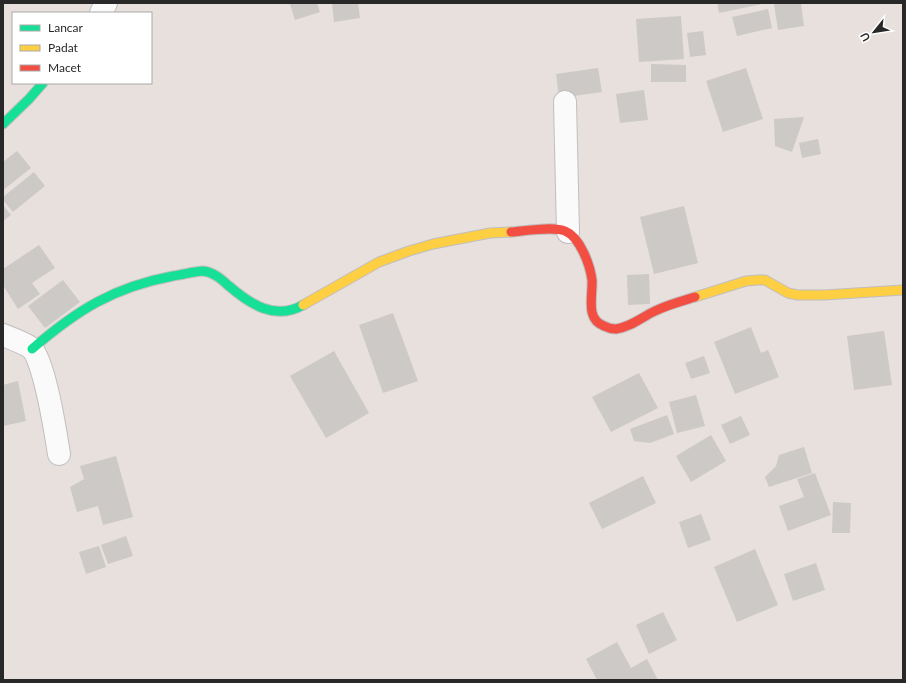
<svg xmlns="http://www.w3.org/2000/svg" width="906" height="683" font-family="Lato,sans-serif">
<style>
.building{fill:#cdc9c6}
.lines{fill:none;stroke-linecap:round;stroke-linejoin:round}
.street-casing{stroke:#c0bebf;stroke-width:24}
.fast-casing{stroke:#c0bebf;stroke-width:11}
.slow-casing{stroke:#c0bebf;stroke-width:11}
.jam-casing{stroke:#c0bebf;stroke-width:11}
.street{stroke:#fbfafa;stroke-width:22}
.fast{stroke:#16e098;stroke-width:9}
.slow{stroke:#ffcf43;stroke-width:9}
.jam{stroke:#f24e42;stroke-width:9}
</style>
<rect width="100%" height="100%" fill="#e7e0dd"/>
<g class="building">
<path d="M294 3H317L320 12 295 20 290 4Z"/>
<path d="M332 3H358L360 18 334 22Z"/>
<path d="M717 3H762V4L719 13Z"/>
<path d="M780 3H801L804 26 778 30 774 4Z"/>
<path d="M768 9 772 28 737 36 732 17Z"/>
<path d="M681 16 684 59 639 62 636 19Z"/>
<path d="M703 31 706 55 690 57 687 33Z"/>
<path d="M651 64 686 65V82H651Z"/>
<path d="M598 68 602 92 559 98 556 74Z"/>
<path d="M746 68 763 119 723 132 706 81Z"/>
<path d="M644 90 648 120 620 123 616 94Z"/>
<path d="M804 117 792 152 775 146 774 119Z"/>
<path d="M818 139 821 154 802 158 799 143Z"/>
<path d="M17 151 31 168 3 190V162Z"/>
<path d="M34 172 45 186 13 212 3 200V197Z"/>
<path d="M3 205 11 215 3 221Z"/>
<path d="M684 206 698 263 654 274 640 217Z"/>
<path d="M39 245 55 268 32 283 40 294 18 309 3 285V269Z"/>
<path d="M649 274 650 304 628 305 627 275Z"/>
<path d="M63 280 80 302 45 328 28 306Z"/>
<path d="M393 313 418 381 383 393 359 325Z"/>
<path d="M751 327 761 353 768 350 779 377 735 394 714 342Z"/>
<path d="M884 331 892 385 854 390 847 336Z"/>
<path d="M334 351 369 413 326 438 290 376Z"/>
<path d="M704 356 710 373 691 379 685 363Z"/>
<path d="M639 373 658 408 611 432 592 397Z"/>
<path d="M18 381 26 421 3 426V385Z"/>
<path d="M696 395 705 426 677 433 669 402Z"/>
<path d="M667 415 674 434 650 443 634 441 630 429Z"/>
<path d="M741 416 750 435 730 444 721 425Z"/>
<path d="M711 435 726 461 691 482 676 456Z"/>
<path d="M804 447 812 473 769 487 765 477 776 466 779 455Z"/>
<path d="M116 456 133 517 103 525 98 506 77 512 70 487 84 479 80 466Z"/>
<path d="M815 473 831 515 788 531 779 506 804 497 797 479Z"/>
<path d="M643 476 656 503 602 529 589 503Z"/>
<path d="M833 502 851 503 850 533H832Z"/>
<path d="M701 514 711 540 688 548 679 522Z"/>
<path d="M126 536 133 556 108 564 101 545Z"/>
<path d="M99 546 106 567 86 574 79 552Z"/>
<path d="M755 549 778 605 737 622 714 567Z"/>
<path d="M816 563 825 590 793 601 784 574Z"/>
<path d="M663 612 677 640 649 654 636 625Z"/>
<path d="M617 642 631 668 647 659 658 680H597L586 659Z"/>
</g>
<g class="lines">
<g class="street-casing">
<g id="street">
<path d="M101 13 106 3"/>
<path d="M565 102 568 232"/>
<path d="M3 335C12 339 23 342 31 348 44 358 56 435 59 454"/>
</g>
</g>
<g class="fast-casing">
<g id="fast">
<path d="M3 124 29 99 43 83"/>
<path d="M32 349C77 310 114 287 173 276 182 275 195 271 203 271 214 272 222 280 229 286 250 304 275 321 303 305"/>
</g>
</g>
<g class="slow-casing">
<g id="slow">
<path d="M695 297 746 281 758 280H765L788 293 798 295H824L903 290"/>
<path d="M303 305 379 262 409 251 433 244 490 233 511 232"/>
</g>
</g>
<g class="jam-casing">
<path id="jam" d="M511 232C524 231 554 226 565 231 580 237 590 265 592 280 593 296 585 319 604 326 608 328 612 329 616 329 631 327 642 317 655 311 667 305 682 301 695 297"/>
</g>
<use href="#street" class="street"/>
<use href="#fast" class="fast"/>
<use href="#slow" class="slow"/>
<use href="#jam" class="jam"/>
</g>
<rect width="906" height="683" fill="none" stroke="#282828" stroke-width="8"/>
<rect x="12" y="12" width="140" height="72" fill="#ffffff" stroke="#a9a9a9"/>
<rect x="20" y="25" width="20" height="6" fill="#16e098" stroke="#a9a9a9"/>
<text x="48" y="32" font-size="12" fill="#282828">Lancar</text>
<rect x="20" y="45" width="20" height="6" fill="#ffcf43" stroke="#a9a9a9"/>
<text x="48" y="52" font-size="12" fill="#282828">Padat</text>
<rect x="20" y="65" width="20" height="6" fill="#f24e42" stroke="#a9a9a9"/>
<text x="48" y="72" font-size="12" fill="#282828">Macet</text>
<g transform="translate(874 32) rotate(240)" stroke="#ffffff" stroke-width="3" paint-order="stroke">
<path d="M0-3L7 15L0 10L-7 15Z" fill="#282828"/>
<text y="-6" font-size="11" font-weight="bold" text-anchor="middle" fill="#282828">U</text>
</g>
</svg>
